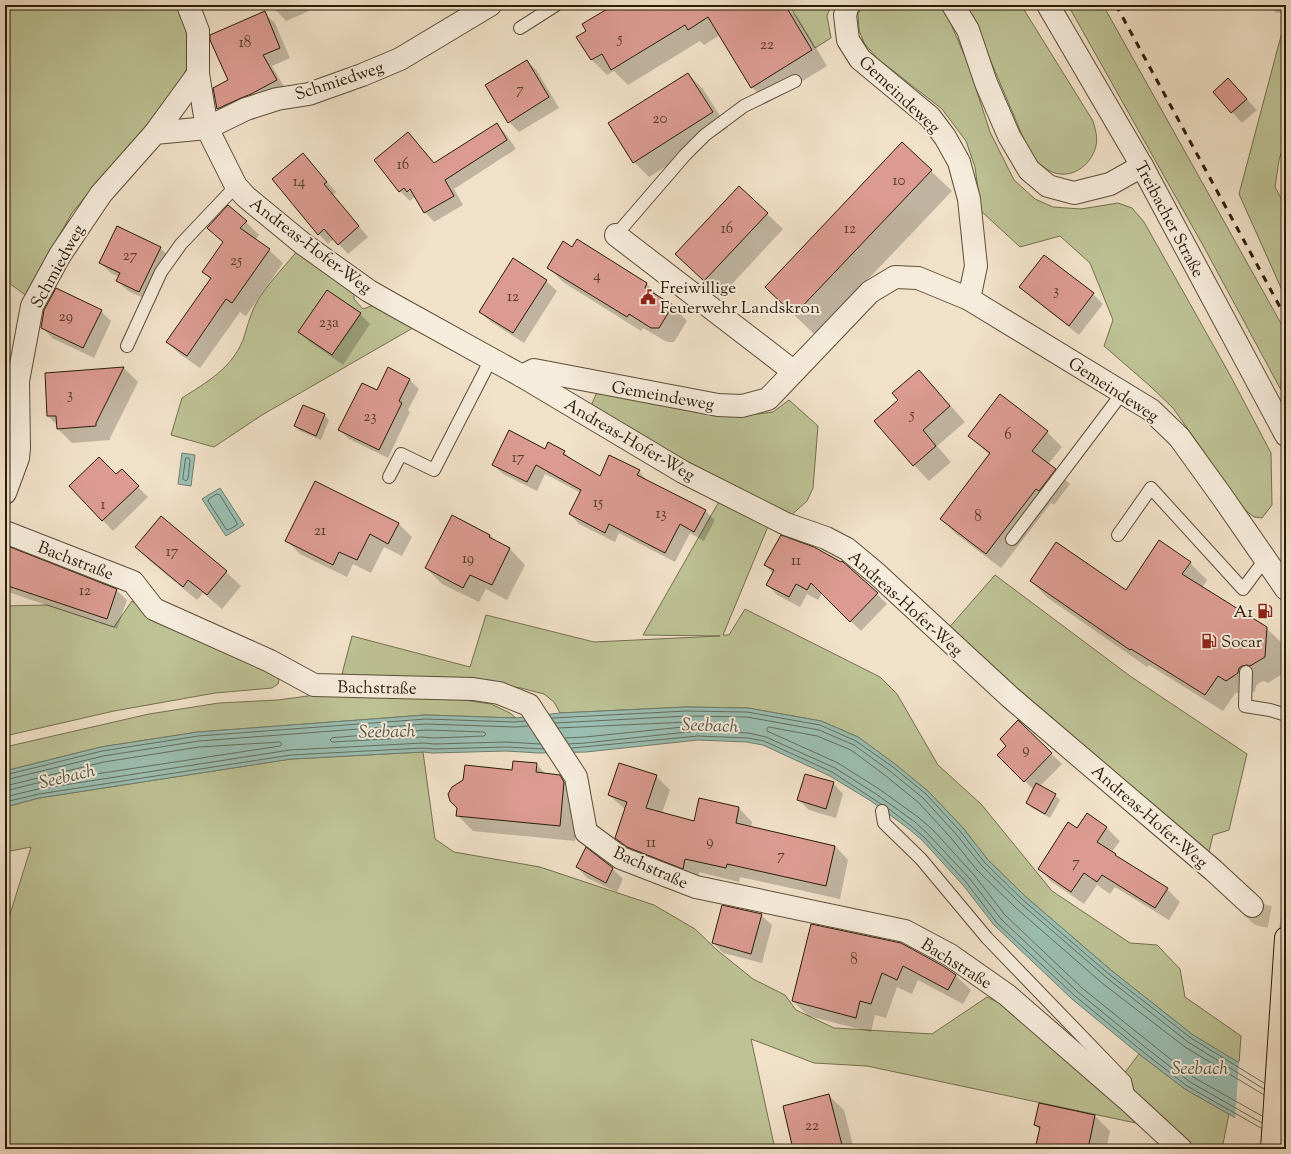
<svg xmlns="http://www.w3.org/2000/svg" width="1291" height="1154" font-family="'Sorts Mill Goudy',serif">
<style>
.green{fill:#bdc295;stroke:#746f4e}
.water{fill:#9bbeb2;stroke:#6e7d6e}
.pier{fill:#f1e1c9}
.shadow{fill:#0003}
.lines{fill:none;stroke-linecap:round;stroke-linejoin:round}
.shore{stroke:#636d5d;stroke-width:1}
.building{fill:#db9b92;stroke:#2b1c08}
.minor-tunnel{stroke:#c9baa2;stroke-width:22;stroke-dasharray:22 11;stroke-linecap:butt}
.service-casing{stroke:#5c4d38;stroke-width:14}
.minor-casing{stroke:#5c4d38;stroke-width:24}
.tertiary-casing{stroke:#5c4d38;stroke-width:24}
.primary-casing{stroke:#2b1c08;stroke-width:24}
.service{stroke:#f6ecdc;stroke-width:12}
.minor{stroke:#f6ecdc;stroke-width:22}
.tertiary{stroke:#f6ecdc;stroke-width:22}
.primary{stroke:#f1e1c9;stroke-width:22}
.rail{stroke:#2b1c08;stroke-width:3;stroke-dasharray:7 7;stroke-linecap:butt}
.labels{text-anchor:middle;stroke-width:4;stroke-linejoin:round;paint-order:stroke}
.number-label{font-size:15px;fill:#573c2a}
.street-label{font-size:17px;fill:#2b1c08;stroke:#f6ecdc}
.poi-label{font-size:17px;fill:#2b1c08;stroke:#f6ecdc;text-anchor:start}
.water-label{font-size:18px;font-style:italic;fill:#525544;stroke:#f6ecdc}
</style>
<rect width="100%" height="100%" fill="#f1e1c9"/>
<filter id="stains"><feTurbulence type="fractalNoise" baseFrequency=".005" numOctaves="4"/><feColorMatrix values="0 0 0 0 .2 0 0 0 0 .09 0 0 0 0 .02 0 0 0 .5 -.17"/></filter>
<radialGradient id="worn" r=".72"><stop offset=".6" stop-color="#630" stop-opacity="0"/><stop offset="1" stop-color="#630" stop-opacity=".3"/></radialGradient>
<g class="green">
<path d="M5 5H183L192 53 183 78 136 141 107 170 72 213 45 260 28 297 5 280Z"/>
<path d="M789 5H831L827 16 831 38 815 48Z"/>
<path d="M863 5H939L947 15 967 61 990 132 1014 180 1035 199 1053 207 1081 209 1118 203 1132 208 1144 222 1230 375 1271 453 1272 505 1262 518 1254 517 1245 510 1173 408 1150 386 1104 346 1113 320 1090 263 1060 236 1020 247 981 211 975 167 966 141 942 109 878 59 864 43 859 30 858 14Z"/>
<path d="M967 5H1021L1093 121C1095 129 1098 137 1096 146 1091 166 1070 181 1050 171 1041 167 1034 158 1028 149Z"/>
<path d="M1068 5H1103L1283 327 1281 390 1205 249Z"/>
<path d="M1286 17V138L1279 160 1275 187 1286 207V299L1239 194Z"/>
<path d="M299 249 354 290V299L363 309 371 306 380 305 418 325 262 415 214 447 171 435 182 398C207 382 231 369 243 340 248 325 251 310 260 297 271 280 286 265 299 249Z"/>
<path d="M598 390 706 409 758 414 773 412 789 400 818 426 813 488 807 501 788 518 590 408Z"/>
<path d="M721 498 769 524 723 635H729L745 609 880 677 897 694 938 765 981 804 1052 891 1130 943 1157 945 1180 969 1185 997 1241 1036 1239 1063 1193 1035 1112 971 1026 897 988 860 963 828 929 792 895 764 858 737 821 721 748 708 686 707 560 713 554 702 544 694 521 688 500 685 411 681 342 674 352 636 470 667 486 615 594 642 720 636 643 635Z"/>
<path d="M995 575 1130 676 1247 754 1229 830 1213 835 1209 852 1100 766 947 630Z"/>
<path d="M132 601 175 628 275 675 279 680 278 684 272 688 215 693 114 711 5 736V606L47 605 114 627Z"/>
<path d="M330 693 451 698 491 704 510 713 516 718 426 715 198 732 101 747 5 771V747L149 714 219 703 278 700Z"/>
<path d="M423 752 435 839 454 852 540 867 654 905 695 929 717 950 753 979 785 995 796 1010 834 1028 932 1034 987 997 1018 1012 1110 1092 1139 1054 1185 1089 1229 1114 1222 1149H1178L1150 1126 867 1066 814 1063 751 1039 775 1149H5V930L31 847 5 852V807L39 798 291 759Z"/>
</g>
<g class="water">
<path d="M182 453 195 455 191 486 178 484Z"/>
<path d="M220 488 244 525 226 536 202 499Z"/>
<path d="M686 707 748 708 821 721 858 737 895 764 929 792 963 828 988 860 1026 897 1112 971 1193 1035 1286 1091V1147L1185 1089 1139 1054 1072 999 994 925 963 885 922 840 909 829 871 801 830 776 763 745 747 742 698 740 586 752 539 753 506 751 433 753 423 752 291 759 39 798 5 807V771L101 747 198 732 426 715 516 718 560 713Z"/>
</g>
<path class="pier" d="M1239 1061 1286 1089V1149L1235 1120Z"/>
<g class="shadow">
<path d="M206 5H220L210 9Z"/>
<path d="M271 5H323L286 21Z"/>
<path d="M616 5H785L798 18 827 66 767 103 752 87 720 35 704 45 700 41 628 85 614 71 607 75 592 60 578 37 588 31Z"/>
<path d="M1268 5H1286V14L1275 12Z"/>
<path d="M264 13 275 23 290 58 272 66 286 90 228 119 218 109 214 89 229 80Z"/>
<path d="M527 61 537 71 559 108 519 132 509 122Z"/>
<path d="M688 74 703 89 728 128 649 177 634 162Z"/>
<path d="M1238 90 1257 110 1242 123 1214 92Z"/>
<path d="M497 124 506 134 516 149 454 189 463 205 434 222 425 212 414 197 410 201 400 191 375 160 408 133 435 164Z"/>
<path d="M303 154 336 192 333 195 368 237 348 254 334 239 328 244 319 234Z"/>
<path d="M931 171 952 191 815 335 787 308Z"/>
<path d="M739 187 783 229 721 296 692 269Z"/>
<path d="M246 222 259 235 255 240 269 250 283 263 246 316 240 312 200 368 181 355 167 342 211 279 204 272 224 243 208 228Z"/>
<path d="M577 241 647 284 661 299 673 306 687 321 674 342H667L643 328 641 331 563 282 548 267 573 249Z"/>
<path d="M160 248 171 258 150 301 128 291 118 281 119 277 111 273 100 263Z"/>
<path d="M546 281 557 291 524 343 491 322 480 312Z"/>
<path d="M1020 287 1093 294 1103 304 1079 335 1031 297Z"/>
<path d="M101 311 111 321 94 358 52 338 42 327Z"/>
<path d="M360 314 370 324 343 365 310 342 299 331Z"/>
<path d="M124 368 138 382 110 438V440L72 443 58 429 57 425 48 416 46 374Z"/>
<path d="M389 369 410 380 419 389 408 410 410 412 388 458 349 439 340 430 377 391Z"/>
<path d="M919 371 934 387 965 422 937 446 951 462 929 481 914 465 899 400Z"/>
<path d="M324 415 329 420 321 440 300 431 295 426Z"/>
<path d="M1047 432 1062 447 1048 464 1070 484 1054 505 1051 503 1001 568 956 534 942 519 990 455 969 436Z"/>
<path d="M548 443 564 452 574 462 600 477 639 471 648 482 705 511 715 520 704 541 690 533 675 562 619 533 615 542 579 524 570 514 581 493 545 474 537 491 503 474 493 464 545 450Z"/>
<path d="M121 470 148 497 113 531 70 486 116 475Z"/>
<path d="M452 517 490 535 497 543 510 549 525 565 507 600 486 589 479 602 442 584 426 568Z"/>
<path d="M398 523 412 537 402 556 384 547 371 573 353 564 347 577 300 554 287 541Z"/>
<path d="M5 546 116 590 127 600 117 629 5 591Z"/>
<path d="M136 547 226 572 241 586 222 609 203 593 197 600 151 562Z"/>
<path d="M1190 563 1207 580 1202 588 1266 628 1284 645 1282 674 1268 683 1264 681 1259 683 1256 686 1255 691 1244 698 1236 692 1223 711 1149 665 1147 667 1048 598 1031 581 1126 591Z"/>
<path d="M765 565 877 594 887 604 861 631 822 593 818 600 807 594 800 607 777 595 767 584 773 573Z"/>
<path d="M1018 722 1062 764 1040 786 1055 795 1060 800 1050 818 1032 808 1027 803 1034 790 998 755 1008 746Z"/>
<path d="M536 764 547 775 559 776 575 792 579 798 575 841 473 831 457 815Z"/>
<path d="M656 776 670 790 662 813 695 822 739 808 752 822 751 828 835 846 848 860 840 899 740 877 739 882 699 872 697 882 630 851 616 838 625 809 609 795Z"/>
<path d="M833 783 843 794 836 818 809 810 799 800Z"/>
<path d="M1087 814 1107 828 1120 841 1111 853 1167 889 1180 902 1169 920 1115 887 1110 894 1097 885 1084 904 1052 882 1039 869 1077 829Z"/>
<path d="M586 849 613 869 623 879 617 892 587 878 577 867Z"/>
<path d="M761 915 772 925 762 963 723 953 713 943Z"/>
<path d="M900 944 956 976 971 990 963 1004 918 980 912 994 897 987 886 1018 875 1015 871 1032 808 1016 793 1001Z"/>
<path d="M828 1095 844 1110 854 1149H795Z"/>
<path d="M1094 1115 1110 1131 1106 1149H1036L1040 1130 1035 1125Z"/>
</g>
<g class="lines">
<g class="shore">
<path d="M186 458H189L190 460 188 479 186 481 183 479Z"/>
<path d="M217 494 220 495 237 523V525L228 530 226 529 208 501 209 499Z"/>
<path d="M552 718 686 711 747 712 820 725 856 741 893 767 926 794 960 831 985 863 1023 900 1110 975 1191 1038 1264 1083"/>
<path d="M555 723 687 716 747 717 819 730 854 745 890 771 923 798 956 834 982 866 1020 903 1107 978 1188 1042 1264 1089"/>
<path d="M558 728 687 722H693L694 724 693 726 585 737 565 738"/>
<path d="M427 730 484 732 486 734 484 736 434 738 422 737 332 742 330 740 332 738Z"/>
<path d="M568 744 585 743 697 731 748 733 766 737 835 768 876 794 915 822 928 834 970 879 1001 919 1078 992 1145 1047 1190 1082 1262 1123"/>
<path d="M572 748 698 736 748 738 764 741 832 772 881 804"/>
<path d="M5 775 102 751 198 736 426 719 515 722 525 721"/>
<path d="M5 780 103 756 199 741 426 724 515 727 528 726"/>
<path d="M5 786 104 762 199 747 280 742 282 744 280 746 37 783 5 791"/>
<path d="M5 797 38 789 290 750 423 743 434 744 506 742 540 744"/>
<path d="M5 802 39 794 291 755 423 748 434 749 506 747 544 749"/>
<path d="M889 809 911 826 925 838 966 882 997 923 1075 996 1142 1051 1187 1086 1261 1128"/>
<path d="M1262 1116 1193 1077 1149 1042 1082 988 1005 915 974 875 933 830 918 817 879 789 838 763 767 731V728L769 727 817 736 851 750 886 776 919 803 951 838 977 870 1016 908 1102 983 1185 1047 1264 1095"/>
</g>
</g>
<g class="building">
<path d="M614 5H785L812 50 751 88 708 17 688 30 685 25 611 70 602 54 591 60 576 37 586 31 582 24Z"/>
<path d="M265 11 280 48 263 55 277 80 251 94 241 98 217 109 213 88 228 80 210 40V35Z"/>
<path d="M527 60 549 97 508 123 485 85Z"/>
<path d="M688 73 713 112 633 163 608 123Z"/>
<path d="M1228 78 1247 99 1231 113 1213 92Z"/>
<path d="M497 123 507 140 445 180 454 196 424 213 410 189 407 192 404 188 399 192 374 160 408 132 434 163Z"/>
<path d="M902 142 932 170 794 315 765 287Z"/>
<path d="M303 153 327 182 324 184 359 226 338 245 324 229 318 235 272 179Z"/>
<path d="M739 186 768 213 704 281 675 254Z"/>
<path d="M228 205 247 221 240 228 270 249 232 303 226 299 187 356 166 342 211 278 202 272 223 242 207 228Z"/>
<path d="M117 226 161 247 139 292 116 281 120 273 99 263Z"/>
<path d="M577 239 647 283 645 288 673 305 659 328H651L629 314 627 317 547 268 563 241 572 247Z"/>
<path d="M1044 255 1094 293 1069 326 1019 287Z"/>
<path d="M513 258 547 280 513 333 479 312Z"/>
<path d="M56 288 102 310 83 348 41 328 44 310Z"/>
<path d="M327 290 361 313 332 355 298 332Z"/>
<path d="M124 367 96 423V426L57 429 56 416H47L45 373Z"/>
<path d="M388 367 410 379 399 401 402 403 379 450 338 430 362 383 377 390Z"/>
<path d="M919 370 950 406 923 430 936 446 913 466 874 421 898 400 892 393Z"/>
<path d="M1000 394 1048 431 1032 451 1056 469 1039 491 1036 489 986 554 940 519 990 453 968 436Z"/>
<path d="M303 405 325 414 316 436 294 426Z"/>
<path d="M509 430 545 449 548 442 565 451 563 454 600 476 609 455 640 470 637 475 706 510 694 532 680 524 665 553 609 524 605 533 569 514 581 490 536 465 527 482 492 465Z"/>
<path d="M99 457 116 474 122 469 139 486 102 521 69 486Z"/>
<path d="M315 481 399 523 388 544 370 534 357 560 339 552 333 565 285 541Z"/>
<path d="M452 515 490 535 489 537 510 548 492 585 470 575 463 588 425 568Z"/>
<path d="M161 516 227 571 207 595 188 580 183 587 135 547Z"/>
<path d="M781 535 814 547 841 562 842 561 878 593 850 622 811 583 807 590 796 584 789 597 766 585 774 570 764 565Z"/>
<path d="M1159 540 1191 562 1182 574 1267 627 1265 657 1250 666 1247 665 1242 666 1239 668 1238 673 1226 681 1218 676 1205 695 1131 649 1130 650 1030 581 1056 542 1126 590Z"/>
<path d="M5 545 117 589 107 619 5 585Z"/>
<path d="M1018 720 1052 753 1024 782 997 755 1006 746 1000 739Z"/>
<path d="M513 761 537 763 536 772 560 775 564 782 560 826 456 816 457 808 450 801 448 794 452 787 463 780 465 765 512 770Z"/>
<path d="M619 763 657 775 646 808 694 821 699 798 739 807 736 823 835 846 826 886 727 864 726 868 685 859 683 869 627 847 615 838 627 802 608 795Z"/>
<path d="M805 774 834 782 826 809 797 800Z"/>
<path d="M1036 783 1056 794 1045 814 1026 803Z"/>
<path d="M1087 813 1107 827 1097 842 1116 854 1115 855 1168 888 1155 908 1102 875 1097 882 1084 873 1071 892 1038 869 1068 822 1077 828Z"/>
<path d="M586 847 613 868 606 883 576 867Z"/>
<path d="M722 905 762 914 751 954 712 943Z"/>
<path d="M811 924 901 943 943 966 956 975 948 990 903 966 897 980 882 973 871 1004 860 1001 856 1018 792 1001Z"/>
<path d="M829 1094 842 1145 838 1146 837 1149H793L783 1106Z"/>
<path d="M1039 1103 1095 1115 1088 1149H1035L1040 1127 1034 1125Z"/>
</g>
<g class="lines">
<path class="minor-tunnel" d="M1252 906 1260 915 1286 920"/>
<g class="service-casing">
<g id="service">
<path d="M520 28 556 5"/>
<path d="M616 235 685 155 705 135 744 106 795 81"/>
<path d="M127 346 161 272 181 244 236 186"/>
<path d="M389 477 401 454 434 470 491 359"/>
<path d="M1118 535 1151 488 1243 589 1266 558"/>
<path d="M1012 539 1123 392"/>
<path d="M1246 672 1245 706 1270 710 1286 715"/>
<path d="M882 811 884 823 921 859 987 938 1125 1081 1129 1098"/>
</g>
</g>
<g class="minor-casing">
<g id="minor">
<path d="M188 5 198 31V74L207 128 236 186 246 197 302 243 369 291 399 308 522 376 683 472 786 524 826 538 847 549 877 574 1010 697 1213 870 1252 906"/>
<path d="M848 5 845 15 848 40 860 59 930 117 945 137 959 162 969 199 976 266 969 299"/>
<path d="M953 5 968 30 986 83 1009 136 1029 170 1048 186 1074 193 1110 184 1142 166"/>
<path d="M155 133 198 74"/>
<path d="M616 235 793 371"/>
<path d="M522 376 534 370 718 405 742 406 768 399 870 292 895 277 918 278 969 299 1151 410 1179 437 1223 498 1286 589"/>
<path d="M5 493 18 458 19 448 18 381 32 306 60 255 101 194 155 133 207 128 246 109 277 99 309 94 362 75 400 59 490 5"/>
<path d="M5 532 133 582 154 609 270 661 314 685 473 689 499 693 529 705 576 777 586 832 621 858 696 887 905 931 950 955 1007 995 1129 1101 1181 1149"/>
</g>
</g>
<g class="tertiary-casing">
<path id="tertiary" d="M1048 5 1142 166 1286 435"/>
</g>
<g class="primary-casing">
<path id="primary" d="M1272 1149 1286 938"/>
</g>
<use href="#service" class="service"/>
<use href="#minor" class="minor"/>
<use href="#tertiary" class="tertiary"/>
<use href="#primary" class="primary"/>
<path class="rail" d="M1116 5 1286 318"/>
</g>
<defs>
<g id="civic-bare" transform="scale(1.2)"><path d="M-.6-6.5H3V-4.5H.6V-3L4-1V1h2V6H-6V1h2V-1L-.6-3ZM-1.2 2.5V6h2.4V2.5Z" fill="#8f2418" stroke="#f6ecdc" stroke-width="2.5" paint-order="stroke"/></g>
<g id="fuel-bare" transform="scale(1.2)"><path d="M-5.5-6h7V0h2V4h1.3V-2.5L3-4.5l.8-.8L6-3V5H2.5V1h-1V6h-7ZM-4.2-4.7v3.2H.2V-4.7Z" fill="#8f2418" stroke="#f6ecdc" stroke-width="2.5" paint-order="stroke"/></g>
</defs>
<g fill-rule="evenodd">
<use href="#civic-bare" x="648" y="297"/>
<use href="#fuel-bare" x="1265" y="611"/>
<use href="#fuel-bare" x="1209" y="641"/>
</g>
<g class="labels">
<g class="number-label">
<text x="620" y="43">5</text>
<text x="245" y="47">18</text>
<text x="767" y="49">22</text>
<text x="520" y="94">7</text>
<text x="660" y="123">20</text>
<text x="403" y="169">16</text>
<text x="899" y="185">10</text>
<text x="299" y="186">14</text>
<text x="727" y="233">16</text>
<text x="850" y="233">12</text>
<text x="130" y="260">27</text>
<text x="236" y="265">25</text>
<text x="597" y="280">4</text>
<text x="1056" y="295">3</text>
<text x="513" y="301">12</text>
<text x="66" y="321">29</text>
<text x="329" y="327">23a</text>
<text x="70" y="399">3</text>
<text x="912" y="419">5</text>
<text x="370" y="421">23</text>
<text x="1008" y="439">6</text>
<text x="518" y="462">17</text>
<text x="598" y="507">15</text>
<text x="103" y="509">1</text>
<text x="661" y="518">13</text>
<text x="978" y="521">8</text>
<text x="320" y="535">21</text>
<text x="172" y="556">17</text>
<text x="468" y="563">19</text>
<text x="796" y="565">11</text>
<text x="85" y="595">12</text>
<text x="1026" y="754">9</text>
<text x="710" y="846">9</text>
<text x="651" y="847">11</text>
<text x="781" y="860">7</text>
<text x="1076" y="867">7</text>
<text x="854" y="964">8</text>
<text x="812" y="1130">22</text>
</g>
<g class="street-label">
<text transform="translate(339 80) rotate(-18)" y="6">Schmiedweg</text>
<text transform="translate(900 94) rotate(43)" y="6">Gemeindeweg</text>
<text transform="translate(1170 219) rotate(62)" y="6">Treibacher Straße</text>
<text transform="translate(311 245) rotate(37)" y="6">Andreas-Hofer-Weg</text>
<text transform="translate(57 266) rotate(-61)" y="6">Schmiedweg</text>
<text transform="translate(1114 389) rotate(33)" y="6">Gemeindeweg</text>
<text transform="translate(663 395) rotate(10)" y="6">Gemeindeweg</text>
<text transform="translate(630 439) rotate(30)" y="6">Andreas-Hofer-Weg</text>
<text transform="translate(76 560) rotate(21)" y="6">Bachstraße</text>
<text transform="translate(906 603) rotate(42)" y="6">Andreas-Hofer-Weg</text>
<text transform="translate(377 687) rotate(1)" y="6">Bachstraße</text>
<text transform="translate(1150 816) rotate(41)" y="6">Andreas-Hofer-Weg</text>
<text transform="translate(651 867) rotate(24)" y="6">Bachstraße</text>
<text transform="translate(957 963) rotate(32)" y="6">Bachstraße</text>
</g>
<g class="poi-label">
<text x="660" y="293">Freiwillige<tspan x="660" dy="20">Feuerwehr Landskron</tspan></text>
<text x="1253" y="617" text-anchor="end">A1</text>
<text x="1221" y="647">Socar</text>
</g>
<g class="water-label">
<text transform="translate(710 725) rotate(2)" y="6">Seebach</text>
<text transform="translate(387 731) rotate(-1)" y="6">Seebach</text>
<text transform="translate(67 776) rotate(-13)" y="6">Seebach</text>
<text x="1200" y="1074">Seebach</text>
</g>
</g>
<rect width="1291" height="1154" fill="none" stroke="#f1e1c9" stroke-width="20"/>
<rect x="6" y="6" width="1279" height="1142" fill="none" stroke="#2b1c08" stroke-width="2"/>
<rect x="10" y="10" width="1271" height="1134" fill="none" stroke="#2b1c08"/>
<rect width="100%" height="100%" filter="url(#stains)"/>
<rect width="100%" height="100%" fill="url(#worn)"/>
</svg>
